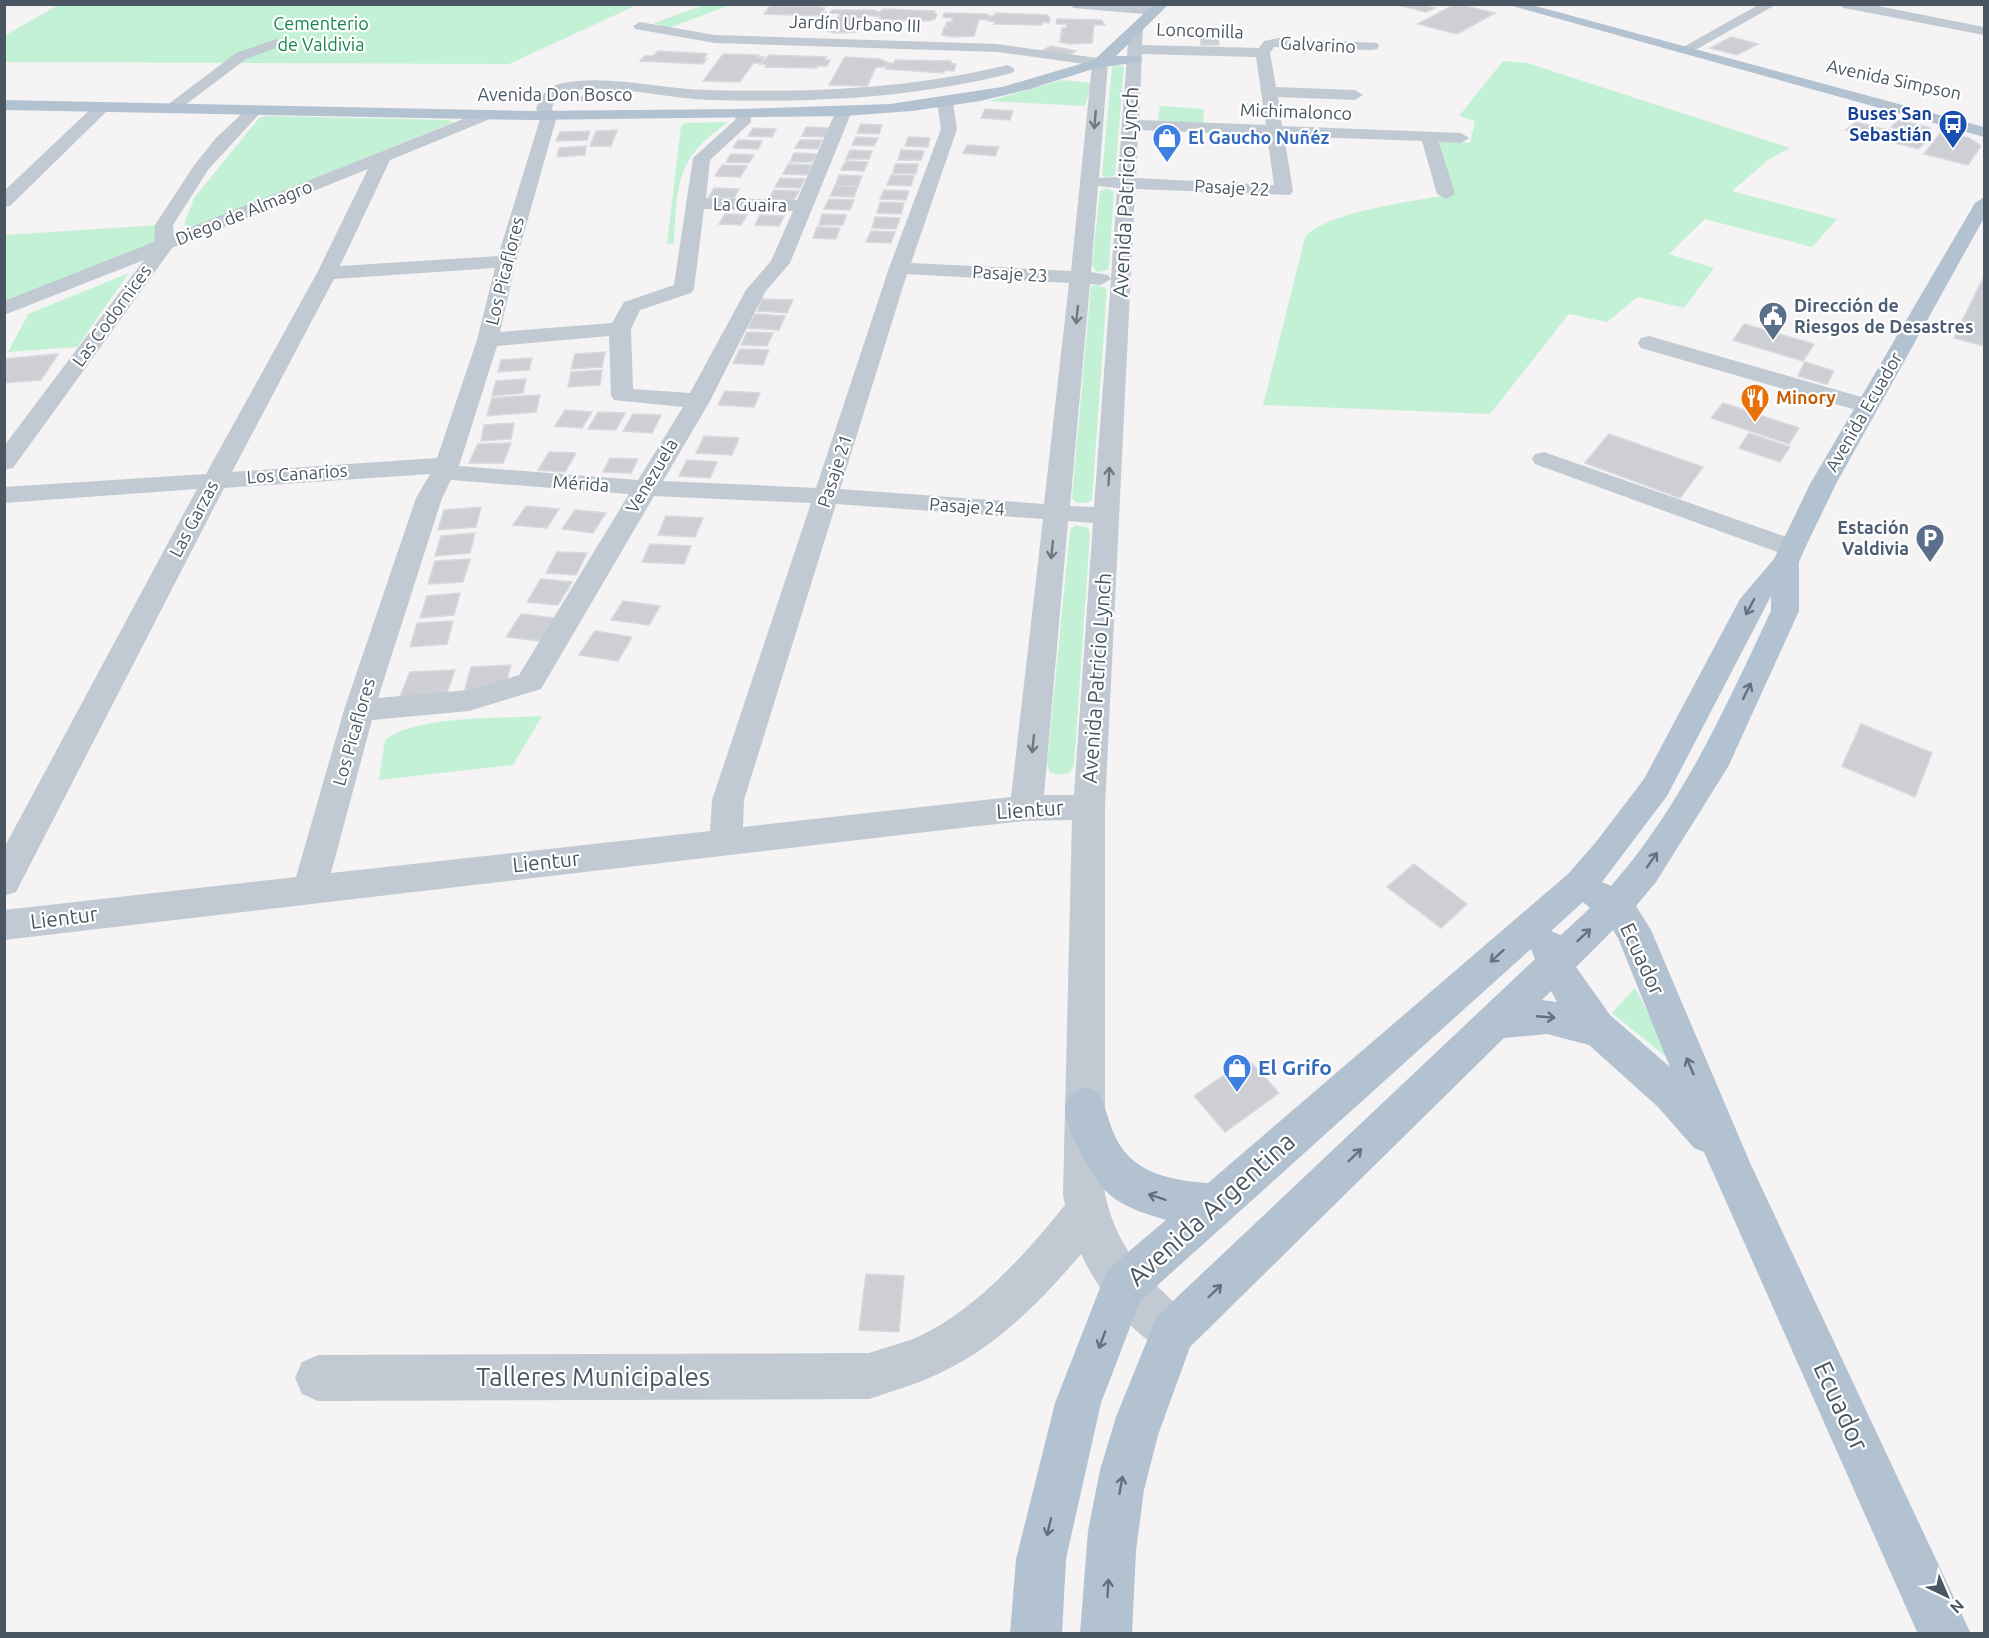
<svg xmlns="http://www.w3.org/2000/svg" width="1989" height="1638" font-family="Ubuntu,sans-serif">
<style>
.green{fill:#c3f1d5}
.building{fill:#cdcfd5;stroke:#d7d9de;stroke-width:1.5}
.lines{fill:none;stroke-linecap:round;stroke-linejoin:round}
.minor{fill:#c1cad2;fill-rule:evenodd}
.major{fill:#b3c2d1;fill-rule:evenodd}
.oneway{stroke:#6e7983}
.oneway2{stroke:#64717d}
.labels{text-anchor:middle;stroke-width:4.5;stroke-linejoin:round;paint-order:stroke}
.far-park-label{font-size:18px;fill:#17864f;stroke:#fff}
.far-street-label{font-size:18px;fill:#4a5661;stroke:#fff}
.far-transit-label{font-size:18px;font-weight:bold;fill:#164399;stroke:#fff;text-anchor:end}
.far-shop-label{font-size:18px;font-weight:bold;fill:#366cbe;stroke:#fff;text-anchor:start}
.far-service-label{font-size:18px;font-weight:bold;fill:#4e5e75;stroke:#fff;text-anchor:start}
.far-food-label{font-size:18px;font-weight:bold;fill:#c56008;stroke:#fff;text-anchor:start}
.street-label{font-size:21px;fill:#4a5661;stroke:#fff}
.shop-label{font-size:21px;font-weight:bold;fill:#366cbe;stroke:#fff;text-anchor:start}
.near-street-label{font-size:26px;fill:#4a5661;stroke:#fff}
</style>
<rect width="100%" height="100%" fill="#f5f3f3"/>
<g class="green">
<path d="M60 4 637 5 509 64 5 62 4 36Z"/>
<path d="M704 5H730L674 26 667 28 654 23Z"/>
<path d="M1503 61 1527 63 1790 148 1768 160 1732 191 1837 219 1812 247 1705 219 1669 254 1714 268 1684 308 1638 297 1607 322 1569 314 1490 414 1263 405 1305 237C1328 211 1416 201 1453 194L1439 140 1470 143 1475 121 1459 116Z"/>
<path d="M1116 64 1124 67 1115 175 1105 178 1102 175 1112 67Z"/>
<path d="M1063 80 1092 83 1085 106 989 101Z"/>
<path d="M1160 106 1204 109 1203 123 1158 121Z"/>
<path d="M266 116 448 120 454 122 195 227 184 225 194 198 259 118Z"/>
<path d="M728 122C675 160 678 182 674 243L667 244 681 126 684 123Z"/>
<path d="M1107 188 1114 192 1109 265 1108 270 1097 272 1092 265 1100 191Z"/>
<path d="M159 225 152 247 5 306V235Z"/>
<path d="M129 273 77 347 8 352 28 314Z"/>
<path d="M1098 285 1107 289 1092 500 1086 503H1077L1072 498 1091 286Z"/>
<path d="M1076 525 1088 528 1090 533 1074 765 1070 772 1060 775 1050 773 1047 764 1070 530Z"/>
<path d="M542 716 513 765 379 780 385 740C416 715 501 719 542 716Z"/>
<path d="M1635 988 1675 1064 1612 1013Z"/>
</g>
<g class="building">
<path d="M1404 4H1430L1427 6 1435 8 1426 12 1401 6Z"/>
<path d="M1455 4H1457L1495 13 1457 34 1418 24Z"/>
<path d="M770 6H816L825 8 822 12H826L823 16 764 14Z"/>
<path d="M883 9 935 11 934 13 937 14 935 19 928 21 879 19 881 17 875 16Z"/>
<path d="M832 10H874L878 12 876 16 866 15 857 32 835 33 826 31 830 24H834L830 23 833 18H838L840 14 830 13Z"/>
<path d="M944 13 986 14 990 16 989 20 979 19 974 36 952 37 942 35 944 28 949 27H945L947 22H951L953 18 943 17Z"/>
<path d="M995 13 1047 15 1050 18 1049 23 1043 22 1042 25 994 24 995 21H988L990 16H995Z"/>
<path d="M1057 19 1101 20 1105 25H1094L1092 43 1070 44 1060 42 1061 35 1065 34H1061L1062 28H1066L1067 24H1056Z"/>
<path d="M1200 35 1218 36 1219 45H1201Z"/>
<path d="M1731 37 1758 44 1737 55 1710 48Z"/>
<path d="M1050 46 1076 51 1068 56 1042 51Z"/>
<path d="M658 51 707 54 703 59H707L703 64 640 61 645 56H653Z"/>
<path d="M723 54 759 55 757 57H764L761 63H753L740 82 703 81Z"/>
<path d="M769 55 826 57 825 60H830L827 66H818L816 68 765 67 767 64H760Z"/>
<path d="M845 57 880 59 889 63 887 67H876L867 86 829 85Z"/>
<path d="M895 60 951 61V64H956L954 71 945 70 944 73 886 69 889 63H894Z"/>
<path d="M564 96 592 97 588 101H560Z"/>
<path d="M985 109 1013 111 1010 120 981 118Z"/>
<path d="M1899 120 1931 128 1923 135 1891 127Z"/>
<path d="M1856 122 1928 140 1918 149 1846 130Z"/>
<path d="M861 124 882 125 879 134 857 133Z"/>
<path d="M806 127 829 128 825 137 802 136Z"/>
<path d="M753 128 776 129 772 137 748 136Z"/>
<path d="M617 130 611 146H590L596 131Z"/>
<path d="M590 131 587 140 556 141 560 132Z"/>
<path d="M1941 132 1969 138 1981 146 1968 165 1924 154Z"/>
<path d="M856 137 878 138 874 146 852 145Z"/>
<path d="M908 137 930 138 928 147 905 146Z"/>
<path d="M738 140 762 141 758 149 733 148Z"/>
<path d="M800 140H822L818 149 795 148Z"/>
<path d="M967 145 999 147 995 156 963 153Z"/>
<path d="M586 146 585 155 557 157 559 148Z"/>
<path d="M850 150 872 151 869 159H846Z"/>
<path d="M901 150 924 151 921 160H898Z"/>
<path d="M794 153 817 154 812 162H790Z"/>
<path d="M731 154 754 155 749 163 726 162Z"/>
<path d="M846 161 868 162 864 171 841 170Z"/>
<path d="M788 164 812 165 807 175 783 174Z"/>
<path d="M895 164H918L916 174 893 173Z"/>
<path d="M722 165 747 166 740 177 715 176Z"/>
<path d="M839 175 862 176 858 186H835Z"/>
<path d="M891 175 914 176 911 186 887 185Z"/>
<path d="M780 178 805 179 800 188 775 187Z"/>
<path d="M835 186H858L854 197 830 196Z"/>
<path d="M714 188 739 189 734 198 709 197Z"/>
<path d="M774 190 799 191 793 201 768 200Z"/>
<path d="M884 190 909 191 906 200 880 199Z"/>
<path d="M829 199 854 200 850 210 824 209Z"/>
<path d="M880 202 904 203 901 214 877 213Z"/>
<path d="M725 214 747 215 741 225 719 224Z"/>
<path d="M822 214 846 215 843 225H819Z"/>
<path d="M760 215 784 216 779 226 755 225Z"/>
<path d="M875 217 900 218 896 229 872 228Z"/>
<path d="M817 227 840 228 836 239 813 238Z"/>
<path d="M871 231 895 232 891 243 866 242Z"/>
<path d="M1984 276V346L1954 338Z"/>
<path d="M762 299 793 300 787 313 757 311Z"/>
<path d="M755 314 785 316 779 330 748 328Z"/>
<path d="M1744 324 1814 344 1803 361 1733 340Z"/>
<path d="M747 332 773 333 767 346 741 345Z"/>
<path d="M740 349 769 350 763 365 733 363Z"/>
<path d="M605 352 602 367 571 369 575 354Z"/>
<path d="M58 354 41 380 4 383V359Z"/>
<path d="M532 358 529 370 498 372 501 360Z"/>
<path d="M1805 362 1834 371 1827 384 1798 376Z"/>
<path d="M602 370 600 385 568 387 571 372Z"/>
<path d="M526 379 523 393 492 396 496 381Z"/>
<path d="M725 391 760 393 754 407 718 405Z"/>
<path d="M540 395 536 412 487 416 492 398Z"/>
<path d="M1723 403 1799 428 1789 444 1711 418Z"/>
<path d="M565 410 592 412 582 428 555 426Z"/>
<path d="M598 412 625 413 616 430 588 429Z"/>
<path d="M633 414 661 415 652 433 623 431Z"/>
<path d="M514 423 511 439 481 441 484 425Z"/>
<path d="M1749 433 1790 447 1780 462 1739 448Z"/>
<path d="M1609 434 1703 467 1680 498 1585 463Z"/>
<path d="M704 436 739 438 732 455 696 453Z"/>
<path d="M511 443 503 463H469L478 444Z"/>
<path d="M549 452 576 453 565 472 538 470Z"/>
<path d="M610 458 638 459 631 473 603 472Z"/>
<path d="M687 460 717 462 710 478 679 476Z"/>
<path d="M526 506 559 509 547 528 513 525Z"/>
<path d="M481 507 476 527 438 530 444 510Z"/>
<path d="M575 510 606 513 593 533 562 529Z"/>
<path d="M666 516 703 518 695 537 658 535Z"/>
<path d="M475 533 470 553 435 556 441 536Z"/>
<path d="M650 544 691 546 684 564 642 562Z"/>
<path d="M557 552 587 553 576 575 546 573Z"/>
<path d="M470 559 463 582 428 584 435 561Z"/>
<path d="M541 579 572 582 558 605 527 602Z"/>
<path d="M460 593 454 615 420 618 427 596Z"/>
<path d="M623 601 660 606 649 625 611 620Z"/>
<path d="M521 614 555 618 540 641 506 637Z"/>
<path d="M453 621 447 644 410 647 417 623Z"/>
<path d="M595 631 632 637 618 661 579 655Z"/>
<path d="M511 665 504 690 464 693 471 667Z"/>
<path d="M455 670 446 695 400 697 410 672Z"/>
<path d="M1861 724 1932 753 1915 797 1842 766Z"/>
<path d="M1414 864 1467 904 1441 928 1387 887Z"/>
<path d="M1248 1059 1279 1093 1225 1132 1194 1096Z"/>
<path d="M866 1274 904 1276 899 1332 859 1330Z"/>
</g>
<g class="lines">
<g class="minor">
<path d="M1068 4C1086 4 1150 0 1162 11L1155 15 1074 8Z"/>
<path d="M1760 4H1777L1690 53H1680L1678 50Z"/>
<path d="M1838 4H1868L1984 27V35L1844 8Z"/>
<path d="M640 22 715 35 997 44 1105 59 1108 62 1099 178 1118 177 1129 29 1136 25 1143 29 1142 45 1259 48 1264 41 1279 38 1377 43 1379 46 1377 49 1372 50 1274 47 1270 53 1276 87 1355 90 1363 95 1355 100 1278 97 1282 126 1461 133 1469 138 1461 143 1439 142 1455 194 1446 199 1437 194 1422 141 1284 136 1293 191 1290 195 1135 189 1105 807V1194C1113 1232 1130 1259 1157 1286 1172 1301 1187 1312 1196 1332L1189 1348 1173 1355C1133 1338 1099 1292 1081 1254 1043 1299 999 1344 946 1370 922 1383 895 1390 869 1399L318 1401 302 1394 295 1378 302 1362 318 1355 869 1353C883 1348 899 1344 913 1339 972 1314 1026 1254 1065 1205L1063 1194 1072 820 1026 821 969 827 4 940V910L296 877 344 710 416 498 430 474 224 488 16 892 4 896V848L197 489 4 503V487L206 474 317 273 368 169 172 248 13 468 4 470V446L144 260 4 315V301L154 242 155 225 195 164 216 138 248 108H260L262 111 208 170 173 225 174 234 478 113H490L492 116 490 119 390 160 340 266 498 256 541 116 536 109C541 94 548 86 563 83 610 74 661 89 708 90 808 93 910 89 1007 65L1012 67 1015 70 1012 73C914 98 811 103 710 100 665 99 608 82 565 92 556 94 554 101 552 109L557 116 516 261 500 332 612 323 624 302 674 285 693 158 735 120 738 110H750L751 122 710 160 706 198 797 200 836 111 844 106 852 111 790 263 765 292 710 401 663 481 816 488 889 268 941 129 937 102 939 99H951L953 102 957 129 911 263 1071 271 1092 65 997 52 715 43 635 29 633 26ZM1142 54 1256 57 1266 125 1139 120ZM1138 130 1267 135 1274 185 1136 178ZM1098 186 1117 188 1111 279 1108 275 1091 272ZM704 209 793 211 771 261 746 290 690 393 633 389 631 329 640 310 691 293 694 289ZM495 268 477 340 437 458 232 472 334 279ZM907 274 1069 283 1044 504 840 489ZM1111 279 1094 507 1070 506 1090 284 1101 285ZM609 336 611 395 614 400 683 407 638 480 459 466 497 346ZM451 480 629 494 519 675 469 690 378 698 442 498ZM654 496 811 503 712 800 710 831 331 873 372 720 469 711 541 689ZM836 504 1043 519 1011 797 743 827 744 800ZM1068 521 1093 523 1074 795H1044Z"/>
<path d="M276 39 283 43 281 46 246 59 176 112H164L162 109 236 53Z"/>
<path d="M102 102 110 107 108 110 10 206 4 207V191L96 104Z"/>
<path d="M1649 336 1875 401 1879 406 1875 411 1867 413 1641 348 1638 343 1641 338Z"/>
<path d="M1544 452 1801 542 1805 548 1801 554 1792 556 1783 554 1535 464 1532 459 1535 454Z"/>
</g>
<g class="major">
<path d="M1154 4H1169L1116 56H1140L1142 59 1140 62 1096 68 1030 89 980 101 912 111 844 116 529 120 4 110V100L529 111 739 109 890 104 1002 87 1094 60Z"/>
<path d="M1505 4H1528L1984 127V137Z"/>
<path d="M1984 197V218L1836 484 1805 548 1799 562V611L1728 767 1656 882 1636 906 1651 930 1751 1165 1971 1634H1918L1704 1152 1694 1148 1658 1107 1589 1045 1547 1034 1504 1038 1190 1347 1158 1435 1144 1490 1136 1551 1132 1634H1080L1088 1531 1100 1470 1116 1417 1157 1316 1535 959 1531 949 1140 1301 1101 1403 1066 1559 1062 1634H1010L1016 1559 1055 1403 1107 1270 1166 1220C1149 1215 1130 1209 1115 1199 1096 1186 1063 1128 1065 1106 1066 1102 1069 1096 1071 1093L1085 1087 1099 1093C1105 1106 1108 1119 1113 1132 1130 1173 1168 1180 1208 1183L1568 874 1596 842 1644 779 1740 599 1774 559 1810 484 1975 203ZM1771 596V611C1725 708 1683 804 1611 886L1602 882 1667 796ZM1583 902 1590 908 1561 935 1551 931ZM1613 930 1618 938 1670 1067 1610 1015 1576 967ZM1551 991 1557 1002 1542 1000Z"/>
</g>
</g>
<defs><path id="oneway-shaft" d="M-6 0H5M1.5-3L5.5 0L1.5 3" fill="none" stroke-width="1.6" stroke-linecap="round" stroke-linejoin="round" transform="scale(1.5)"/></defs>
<g class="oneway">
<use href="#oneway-shaft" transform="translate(1095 120) rotate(95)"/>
<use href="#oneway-shaft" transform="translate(1077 315) rotate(96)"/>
<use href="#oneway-shaft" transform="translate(1109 476) rotate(-87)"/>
<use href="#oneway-shaft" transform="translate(1052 550) rotate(96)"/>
<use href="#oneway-shaft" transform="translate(1033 744) rotate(96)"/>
</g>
<g class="oneway2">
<use href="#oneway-shaft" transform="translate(1750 607) rotate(118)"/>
<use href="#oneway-shaft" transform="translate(1747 691) rotate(-64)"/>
<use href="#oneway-shaft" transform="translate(1652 860) rotate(-55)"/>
<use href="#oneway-shaft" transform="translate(1584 935) rotate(-43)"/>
<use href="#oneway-shaft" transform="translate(1497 956) rotate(138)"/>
<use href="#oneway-shaft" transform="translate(1546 1017) rotate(5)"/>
<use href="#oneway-shaft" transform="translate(1690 1066) rotate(-113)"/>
<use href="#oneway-shaft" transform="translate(1355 1155) rotate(-44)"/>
<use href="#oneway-shaft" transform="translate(1157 1197) rotate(-162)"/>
<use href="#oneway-shaft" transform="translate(1215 1291) rotate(-44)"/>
<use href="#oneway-shaft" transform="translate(1102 1340) rotate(111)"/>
<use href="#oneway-shaft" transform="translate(1121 1485) rotate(-80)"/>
<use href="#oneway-shaft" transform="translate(1049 1527) rotate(103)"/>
<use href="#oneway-shaft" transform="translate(1108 1588) rotate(-87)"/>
</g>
<defs>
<g id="bus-pin" transform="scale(1.5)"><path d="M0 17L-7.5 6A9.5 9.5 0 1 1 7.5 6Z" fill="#1a4fb4" stroke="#fff"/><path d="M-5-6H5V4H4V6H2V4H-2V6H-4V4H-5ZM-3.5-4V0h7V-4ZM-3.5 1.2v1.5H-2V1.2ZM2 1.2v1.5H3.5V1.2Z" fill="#fff"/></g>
<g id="shop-pin" transform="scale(1.5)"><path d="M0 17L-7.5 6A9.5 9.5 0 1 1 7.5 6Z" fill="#3f7fe0" stroke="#fff"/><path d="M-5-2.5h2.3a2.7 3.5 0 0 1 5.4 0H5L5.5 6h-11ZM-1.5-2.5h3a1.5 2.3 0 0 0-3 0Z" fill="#fff"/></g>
<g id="civic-pin" transform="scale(1.5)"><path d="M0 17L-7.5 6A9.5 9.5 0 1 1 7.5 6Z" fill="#5c6f8a" stroke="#fff"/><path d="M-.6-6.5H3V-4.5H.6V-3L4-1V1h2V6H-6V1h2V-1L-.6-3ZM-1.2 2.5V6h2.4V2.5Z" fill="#fff"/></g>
<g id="restaurant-pin" transform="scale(1.5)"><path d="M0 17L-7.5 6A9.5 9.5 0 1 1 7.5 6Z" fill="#e8710a" stroke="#fff"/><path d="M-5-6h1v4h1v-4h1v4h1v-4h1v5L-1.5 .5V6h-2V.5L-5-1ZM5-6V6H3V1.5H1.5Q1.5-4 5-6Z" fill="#fff"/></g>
<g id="parking-pin" transform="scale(1.5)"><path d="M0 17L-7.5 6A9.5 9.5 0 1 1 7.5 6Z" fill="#5c6f8a" stroke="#fff"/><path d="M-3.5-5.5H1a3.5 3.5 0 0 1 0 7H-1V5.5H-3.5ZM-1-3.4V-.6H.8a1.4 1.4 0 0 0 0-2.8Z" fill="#fff"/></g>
</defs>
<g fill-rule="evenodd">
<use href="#bus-pin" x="1953" y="124"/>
<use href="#shop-pin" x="1167" y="138"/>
<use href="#civic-pin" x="1773" y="316"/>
<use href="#restaurant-pin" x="1755" y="398"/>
<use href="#parking-pin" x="1930" y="538"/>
<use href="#shop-pin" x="1237" y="1068"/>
</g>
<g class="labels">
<g class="far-park-label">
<text x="321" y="30">Cementerio<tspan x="321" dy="21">de Valdivia</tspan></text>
</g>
<g class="far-street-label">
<text transform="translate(855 24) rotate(2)" y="6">Jardín Urbano III</text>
<text transform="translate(1200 31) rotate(2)" y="6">Loncomilla</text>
<text transform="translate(1318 45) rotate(3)" y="6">Galvarino</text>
<text transform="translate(1894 80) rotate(12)" y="6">Avenida Simpson</text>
<text x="555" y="101">Avenida Don Bosco</text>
<text transform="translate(1296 112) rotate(2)" y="6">Michimalonco</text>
<text transform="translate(1232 188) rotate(3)" y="6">Pasaje 22</text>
<text transform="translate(750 205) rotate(1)" y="6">La Guaira</text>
<text transform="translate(244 213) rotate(-22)" y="6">Diego de Almagro</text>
<text transform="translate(505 271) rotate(-76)" y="6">Los Picaflores</text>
<text transform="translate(1010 274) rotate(3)" y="6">Pasaje 23</text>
<text transform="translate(112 316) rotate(-54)" y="6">Las Codornices</text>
<text transform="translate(1864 412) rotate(-60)" y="6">Avenida Ecuador</text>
<text transform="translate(835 471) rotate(-72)" y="6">Pasaje 21</text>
<text transform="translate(297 474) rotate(-4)" y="6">Los Canarios</text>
<text transform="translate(652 476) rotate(-59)" y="6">Venezuela</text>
<text transform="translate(581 484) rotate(4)" y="6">Mérida</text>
<text transform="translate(967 507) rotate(4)" y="6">Pasaje 24</text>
<text transform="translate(194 519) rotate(-62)" y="6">Las Garzas</text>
<text transform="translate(354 732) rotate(-74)" y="6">Los Picaflores</text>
</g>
<g class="far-transit-label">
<text x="1932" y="120">Buses San<tspan x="1932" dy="21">Sebastián</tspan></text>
</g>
<g class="far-shop-label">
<text x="1188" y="144">El Gaucho Nuñéz</text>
</g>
<g class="far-service-label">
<text x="1794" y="312">Dirección de<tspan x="1794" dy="21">Riesgos de Desastres</tspan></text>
<text x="1909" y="534" text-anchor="end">Estación<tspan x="1909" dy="21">Valdivia</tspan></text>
</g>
<g class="far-food-label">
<text x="1776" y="404">Minory</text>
</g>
<g class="street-label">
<text transform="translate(1126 192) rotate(-87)" y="7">Avenida Patricio Lynch</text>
<text transform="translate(1097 678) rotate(-86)" y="7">Avenida Patricio Lynch</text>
<text transform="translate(1030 810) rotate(-4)" y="7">Lientur</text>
<text transform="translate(546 862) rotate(-6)" y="7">Lientur</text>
<text transform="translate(64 918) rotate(-7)" y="7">Lientur</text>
<text transform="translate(1642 959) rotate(65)" y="7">Ecuador</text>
</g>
<g class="shop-label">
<text x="1258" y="1075">El Grifo</text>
</g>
<g class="near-street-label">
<text transform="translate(1211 1209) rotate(-42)" y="9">Avenida Argentina</text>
<text x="593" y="1386">Talleres Municipales</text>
<text transform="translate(1841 1406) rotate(65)" y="9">Ecuador</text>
</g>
</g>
<rect width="1989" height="1638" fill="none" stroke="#4a5661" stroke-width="12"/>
<g transform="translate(1947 1596) rotate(136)" stroke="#ffffff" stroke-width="4.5" paint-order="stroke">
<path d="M0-4.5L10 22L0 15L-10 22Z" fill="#4a5661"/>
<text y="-9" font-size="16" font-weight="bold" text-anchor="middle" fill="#4a5661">N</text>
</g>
</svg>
